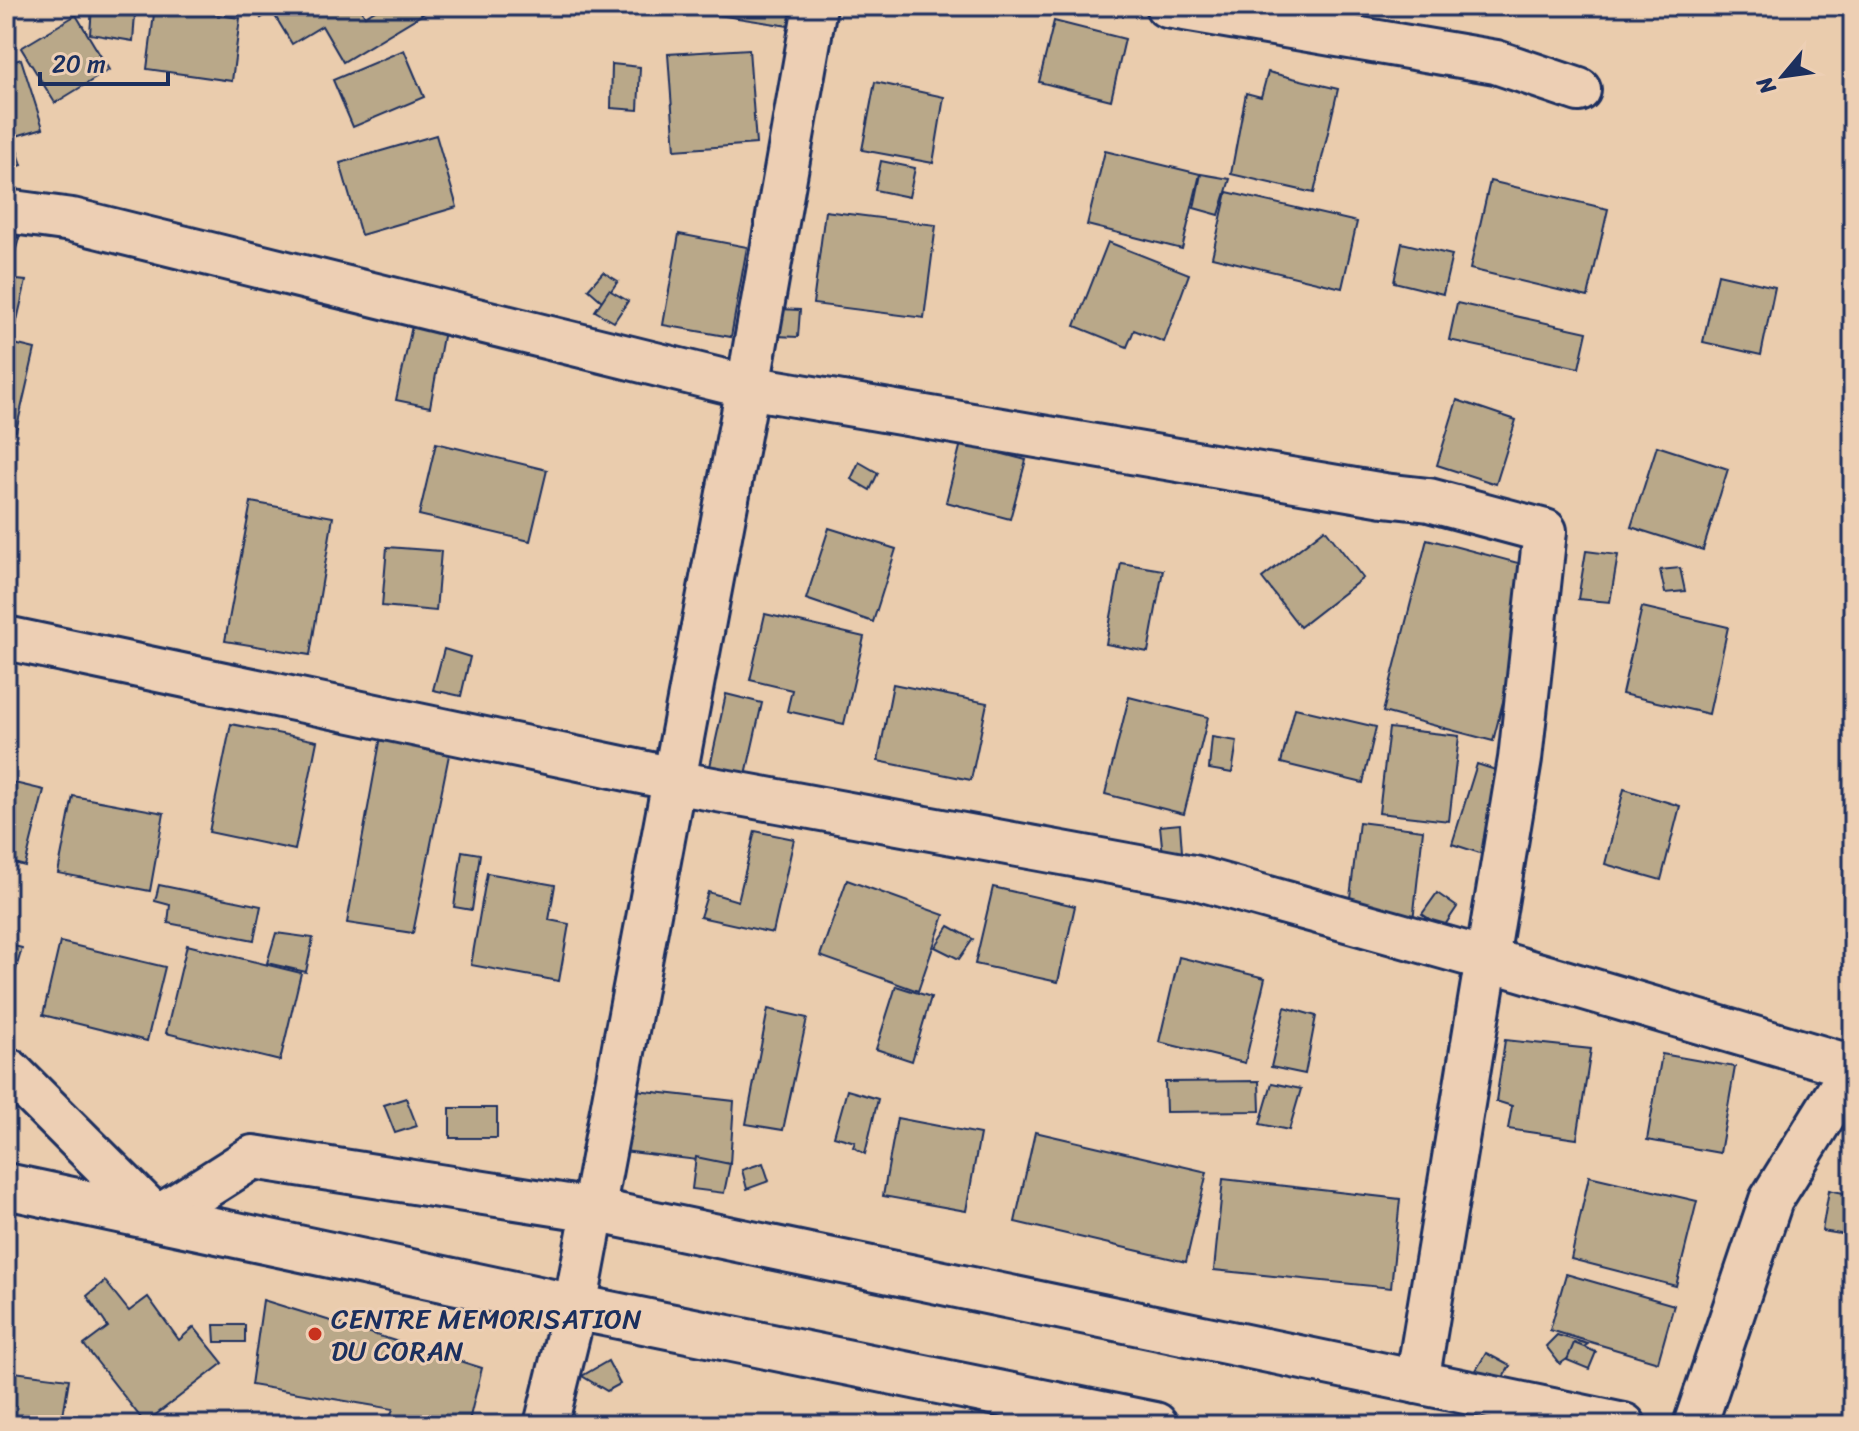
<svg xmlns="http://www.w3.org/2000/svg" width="1859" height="1431" font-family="Sriracha,sans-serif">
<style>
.building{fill:#b9a889;stroke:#1b2f5e;stroke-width:2}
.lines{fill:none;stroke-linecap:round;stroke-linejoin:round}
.street-casing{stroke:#1b2f5e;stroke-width:48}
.highway-casing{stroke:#1b2f5e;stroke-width:50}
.street{stroke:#edcfb4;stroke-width:42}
.highway{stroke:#edcfb4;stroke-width:44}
.poi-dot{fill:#c8321e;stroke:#edcfb4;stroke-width:3}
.labels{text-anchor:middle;stroke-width:6;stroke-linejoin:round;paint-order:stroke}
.poi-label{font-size:28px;fill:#1b2f5e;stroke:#edcfb4;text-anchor:start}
</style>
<rect width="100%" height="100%" fill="#eaccad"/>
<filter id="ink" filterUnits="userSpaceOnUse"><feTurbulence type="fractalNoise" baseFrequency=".0125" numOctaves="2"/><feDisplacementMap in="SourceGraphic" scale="16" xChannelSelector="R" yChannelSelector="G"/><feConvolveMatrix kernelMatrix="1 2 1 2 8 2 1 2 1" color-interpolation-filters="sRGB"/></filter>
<g filter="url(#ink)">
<g class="building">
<path d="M155 6 240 18 232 81 147 69Z"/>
<path d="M254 6H359L365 16 382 6H436L343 62 322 26 292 44 272 11 261 18Z"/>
<path d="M685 6H792L789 26 685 10Z"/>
<path d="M92 7 135 14 133 41 90 34Z"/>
<path d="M76 15 109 70 55 103 21 48Z"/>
<path d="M1054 21 1125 39 1111 100 1039 82Z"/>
<path d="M749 49 756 144 675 150 668 54Z"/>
<path d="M404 50 424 97 353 127 333 80Z"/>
<path d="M21 59 43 128 13 137 22 165 6 170V64Z"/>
<path d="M612 64 640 67 638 110 611 108Z"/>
<path d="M1268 72 1338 89 1314 193 1231 174 1246 93 1261 97Z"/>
<path d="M875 82 944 97 933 163 862 150Z"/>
<path d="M436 135 457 207 361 235 340 163Z"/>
<path d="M1105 151 1200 174 1182 249 1087 225Z"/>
<path d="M881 161 915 168 909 197 875 190Z"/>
<path d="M1201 174 1230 179 1219 215 1194 208Z"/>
<path d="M1490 181 1608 209 1588 297 1470 269Z"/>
<path d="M1227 192 1357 222 1342 288 1212 257Z"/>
<path d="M825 211 936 225 924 318 813 304Z"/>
<path d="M679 234 747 247 731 337 663 325Z"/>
<path d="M6 235 19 238 12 263H6Z"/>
<path d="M1108 242 1189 274 1164 342 1134 330 1127 347 1075 326Z"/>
<path d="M1402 243 1452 255 1443 294 1394 282Z"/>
<path d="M603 272 618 281 603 302 588 289Z"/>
<path d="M1718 274 1775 287 1761 355 1703 342Z"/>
<path d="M7 279 26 281 16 325 6 322Z"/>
<path d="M609 290 628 301 614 322 595 311Z"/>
<path d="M1457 303 1587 332 1579 368 1449 340Z"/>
<path d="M779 309 800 310 798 337 776 336Z"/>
<path d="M415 312 446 320 430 407 396 400Z"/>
<path d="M6 342 35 349 16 431 6 429Z"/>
<path d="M1457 400 1516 420 1496 484 1437 465Z"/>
<path d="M436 443 547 470 530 541 419 515Z"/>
<path d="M961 443 1026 460 1010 519 946 502Z"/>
<path d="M1657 446 1728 469 1703 550 1631 527Z"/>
<path d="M859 462 878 473 870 490 851 479Z"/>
<path d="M251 502 333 517 310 655 225 641Z"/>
<path d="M829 528 896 549 873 622 806 599Z"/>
<path d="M1325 529 1363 578 1300 627 1262 578Z"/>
<path d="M1427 539 1537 568 1493 741 1383 712Z"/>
<path d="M387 547 441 551 436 611 382 606Z"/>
<path d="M1586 551 1618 555 1610 602 1578 599Z"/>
<path d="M1121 563 1163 570 1148 652 1106 644Z"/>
<path d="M1680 568 1685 591 1665 593 1660 570Z"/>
<path d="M1642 607 1728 627 1709 714 1622 694Z"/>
<path d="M765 614 864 637 844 724 787 711 792 690 750 680Z"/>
<path d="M444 649 470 657 461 696 433 690Z"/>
<path d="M893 684 987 703 971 780 878 761Z"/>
<path d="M726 694 762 703 743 788 707 780Z"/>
<path d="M1129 697 1208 717 1184 814 1105 794Z"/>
<path d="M1295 708 1376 727 1363 783 1281 763Z"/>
<path d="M231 724 317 741 295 850 209 832Z"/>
<path d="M1389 728 1459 736 1449 821 1379 813Z"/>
<path d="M382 731 452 740 413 933 347 923Z"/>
<path d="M1212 737 1237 741 1232 773 1209 769Z"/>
<path d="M1477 764 1511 775 1486 855 1452 844Z"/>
<path d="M6 781 44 790 25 866 6 861Z"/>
<path d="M1624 789 1680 806 1661 880 1605 864Z"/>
<path d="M73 796 164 813 150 891 58 873Z"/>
<path d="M1359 822 1423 830 1413 921 1348 914Z"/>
<path d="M1180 824 1182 852 1163 855 1160 826Z"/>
<path d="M755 831 794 839 773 933 700 917 708 892 738 901Z"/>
<path d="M462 851 480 854 472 910 454 907Z"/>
<path d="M487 873 555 885 549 920 569 924 559 981 471 965Z"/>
<path d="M847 880 944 915 918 991 820 956Z"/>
<path d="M159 885 261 906 254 940 168 923 170 905 155 901Z"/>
<path d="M993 887 1075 906 1058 982 975 964Z"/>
<path d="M1437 893 1457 907 1443 928 1422 914Z"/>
<path d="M949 926 973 939 959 959 935 947Z"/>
<path d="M276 933 313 938 306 972 267 963Z"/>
<path d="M60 942 165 967 147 1041 43 1015Z"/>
<path d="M6 944 22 948 6 1004Z"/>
<path d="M187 945 301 973 280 1061 166 1033Z"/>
<path d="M1179 957 1265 978 1245 1063 1159 1042Z"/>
<path d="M896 986 931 997 912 1061 876 1049Z"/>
<path d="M1285 1007 1316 1016 1305 1074 1271 1067Z"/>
<path d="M768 1009 807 1018 783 1130 746 1124Z"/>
<path d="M1505 1040 1591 1049 1577 1139 1508 1129 1512 1106 1496 1101Z"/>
<path d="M1662 1054 1735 1067 1720 1153 1647 1140Z"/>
<path d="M1259 1081 1260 1111 1166 1112 1165 1082Z"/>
<path d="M1272 1083 1301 1089 1289 1130 1260 1124Z"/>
<path d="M618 1088 734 1101 730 1164 615 1150Z"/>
<path d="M847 1090 878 1099 865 1154 853 1147 855 1142 834 1136Z"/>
<path d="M406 1098 417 1126 395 1133 384 1105Z"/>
<rect x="450" y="1108" width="47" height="30"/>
<path d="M897 1118 980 1134 966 1211 883 1196Z"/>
<path d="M1035 1132 1207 1172 1186 1262 1015 1222Z"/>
<path d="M696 1157 730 1164 724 1193 692 1189Z"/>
<path d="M763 1163 769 1181 747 1189 742 1170Z"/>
<path d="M1589 1176 1697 1201 1676 1286 1571 1259Z"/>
<path d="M1223 1179 1400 1199 1391 1288 1214 1270Z"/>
<path d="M1829 1190 1853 1195V1236L1822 1231Z"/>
<path d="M1566 1274 1674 1305 1658 1362 1550 1330Z"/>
<path d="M105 1281 129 1311 148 1297 179 1340 194 1327 223 1363 145 1423 84 1345 108 1327 87 1296Z"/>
<path d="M263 1300 482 1368 468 1425H387L393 1409 251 1385Z"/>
<path d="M214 1325H245V1342H215Z"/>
<path d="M1557 1335 1588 1344 1560 1364 1546 1346Z"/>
<path d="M1574 1343 1596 1352 1589 1369 1567 1360Z"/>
<path d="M1486 1353 1510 1366 1499 1384 1475 1372Z"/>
<path d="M608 1361 620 1384 607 1391 582 1376Z"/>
<path d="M6 1371 69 1379 62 1422 6 1415Z"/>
</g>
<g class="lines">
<g class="street-casing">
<g id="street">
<path d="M1167 6 1496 62 1579 90"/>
<path d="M6 211 72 220 748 387 1384 495 1429 500 1545 531 1520 759 1417 1382"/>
<path d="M6 638 660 776 674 782 1193 877 1486 959 1853 1067"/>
<path d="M10 1071 157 1218 253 1157 593 1210 1624 1425"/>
<path d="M546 1425 575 1307 748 387 815 6"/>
<path d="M1695 1425 1771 1200 1853 1068"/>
</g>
</g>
<g class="highway-casing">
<path id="highway" d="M6 1186 575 1307 1155 1425"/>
</g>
<use href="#street" class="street"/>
<use href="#highway" class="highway"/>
</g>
</g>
<circle class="poi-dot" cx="315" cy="1334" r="8"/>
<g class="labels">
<g class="poi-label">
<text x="331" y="1328">CENTRE MEMORISATION<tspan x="331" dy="32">DU CORAN</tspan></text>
</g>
</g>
<rect width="1859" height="1431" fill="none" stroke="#edcfb4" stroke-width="32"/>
<rect x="16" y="16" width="1827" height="1399" fill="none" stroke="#1b2f5e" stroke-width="3" filter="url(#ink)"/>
<g transform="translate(1783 76) rotate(241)" stroke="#edcfb4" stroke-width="6" paint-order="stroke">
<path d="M0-6L14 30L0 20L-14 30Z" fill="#1b2f5e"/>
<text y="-12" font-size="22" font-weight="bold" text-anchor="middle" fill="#1b2f5e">N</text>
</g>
<path d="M40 72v12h128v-12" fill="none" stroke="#1b2f5e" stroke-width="4"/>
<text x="52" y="72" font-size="24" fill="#1b2f5e" stroke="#edcfb4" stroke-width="6" paint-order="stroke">20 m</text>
</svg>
